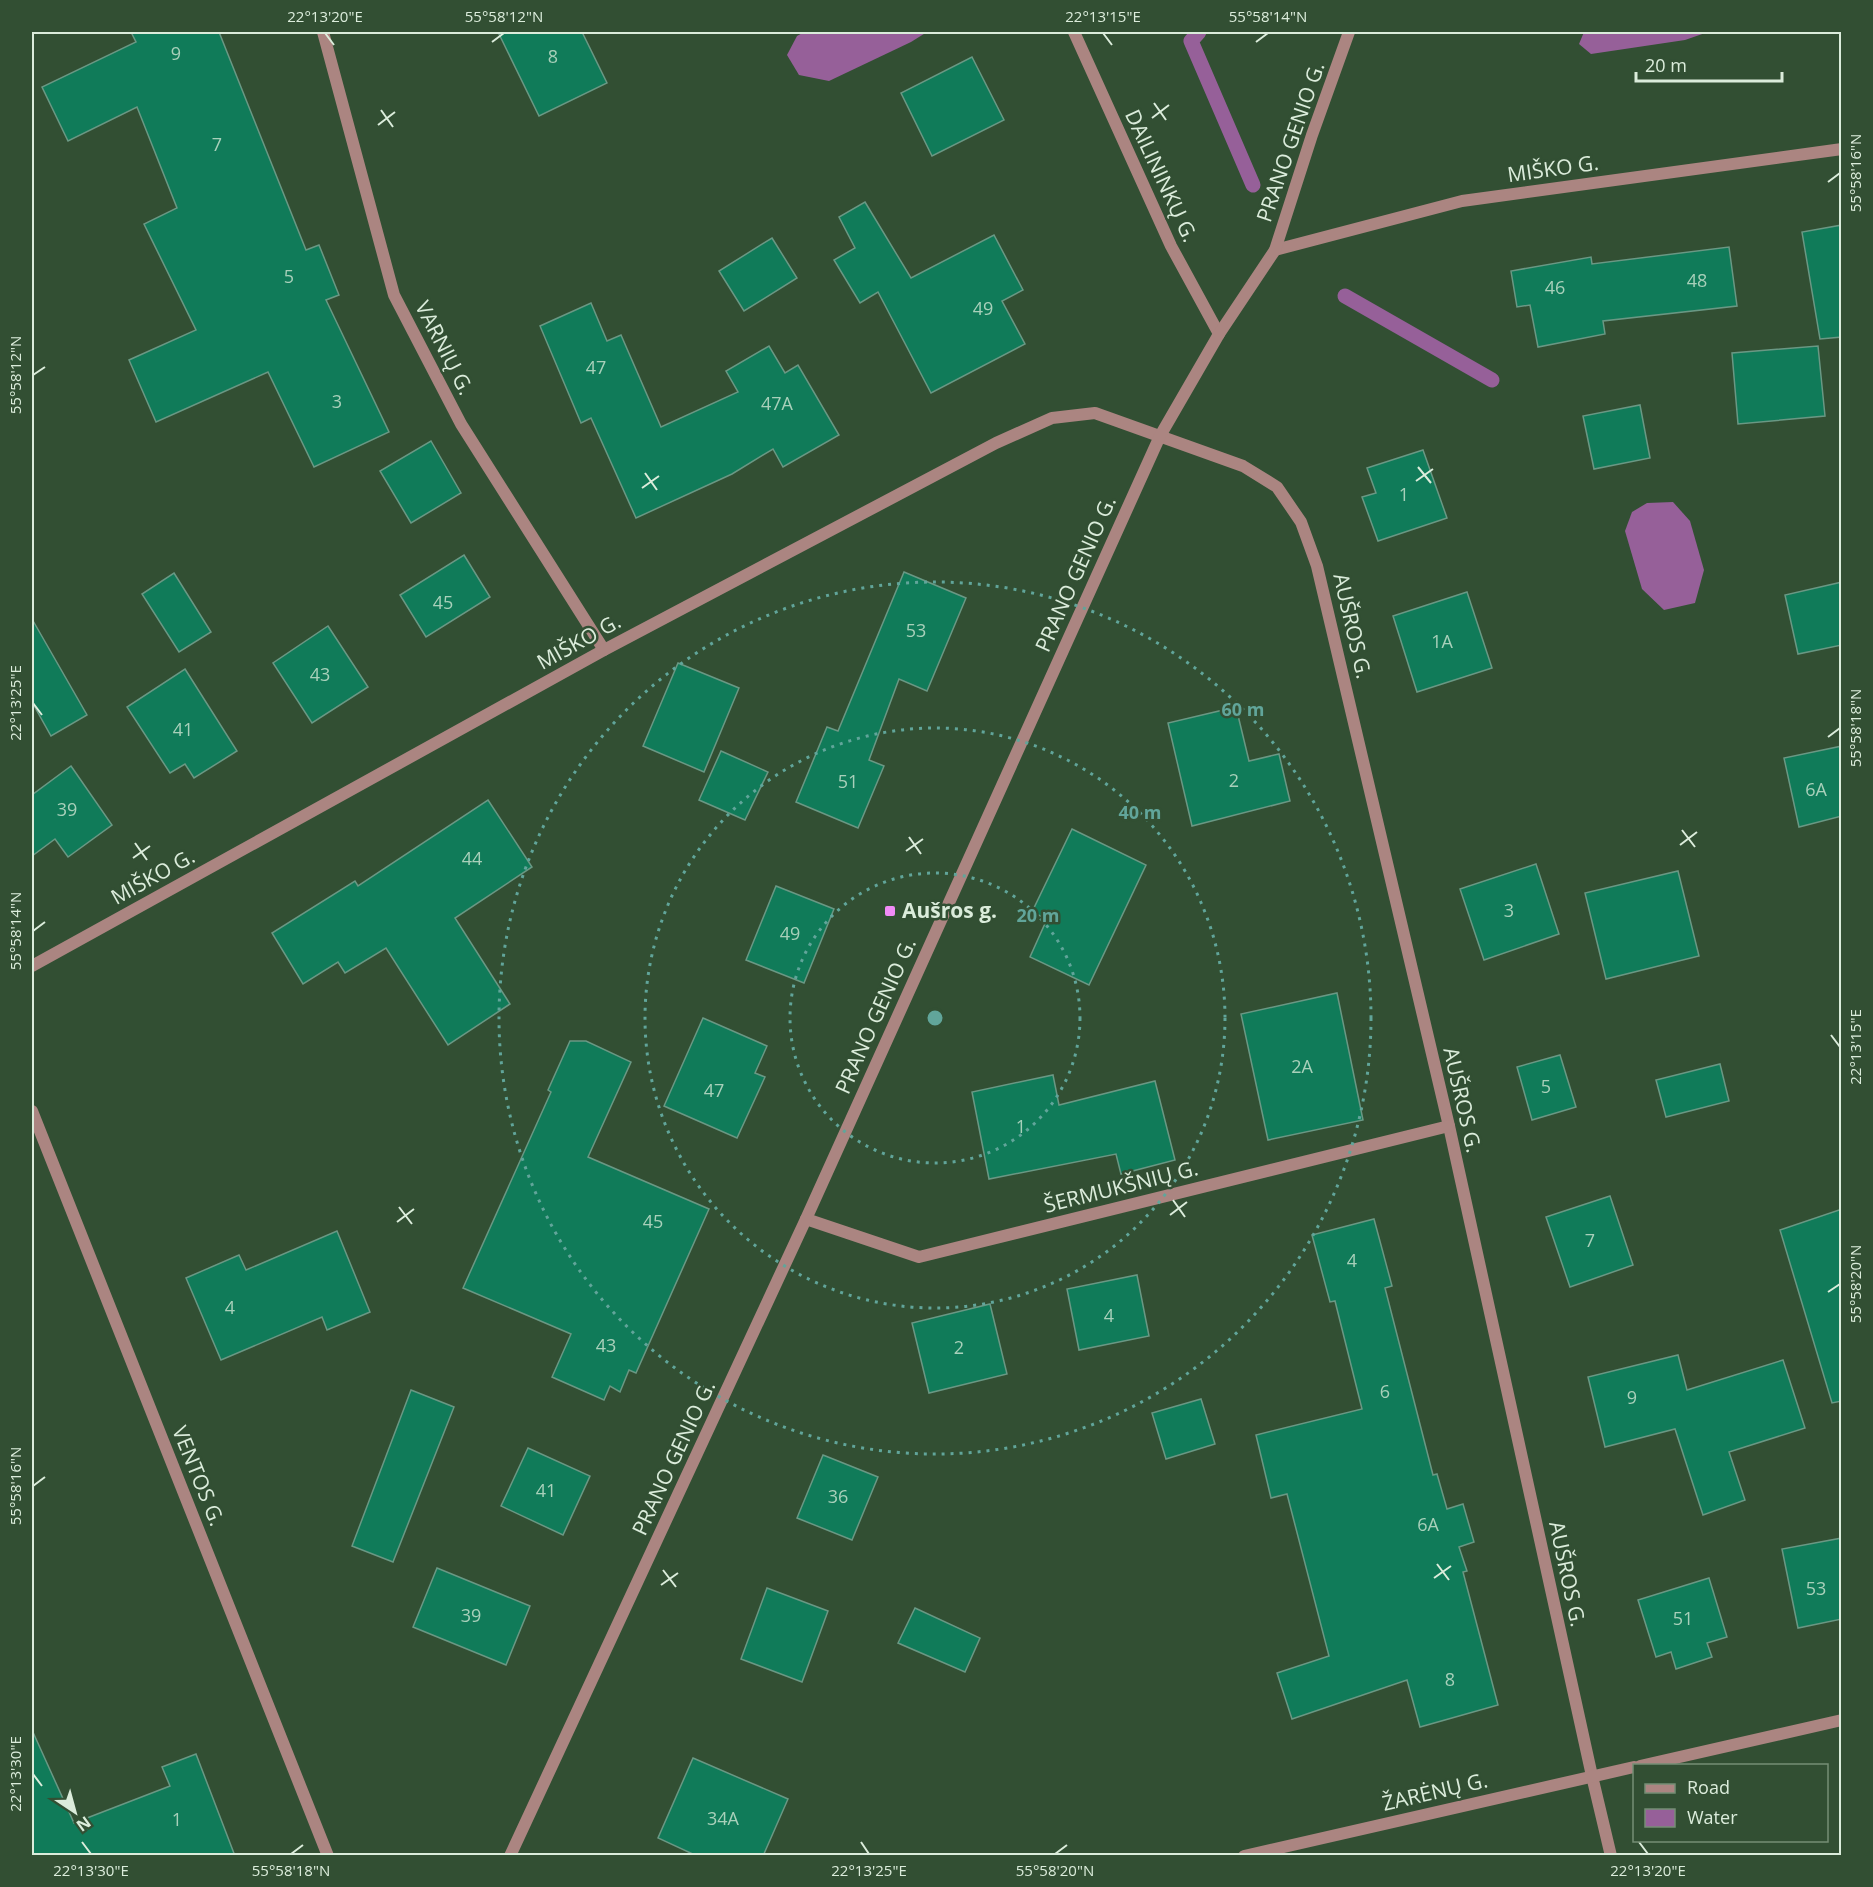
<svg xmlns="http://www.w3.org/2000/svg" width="1873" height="1887" font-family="'Open Sans',sans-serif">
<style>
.water{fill:#966099}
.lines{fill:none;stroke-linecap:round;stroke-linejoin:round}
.stream{stroke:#966099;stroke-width:15}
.building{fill:#107b59;stroke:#6a9884;stroke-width:1.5}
.minor{stroke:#ab8581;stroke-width:12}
.ticks{fill:none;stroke:#dbecdb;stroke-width:2}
.ring{fill:none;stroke:#61a59a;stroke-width:3;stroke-dasharray:3 6}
.poi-dot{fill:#f08bf6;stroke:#324f33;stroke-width:2}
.labels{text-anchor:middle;stroke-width:5;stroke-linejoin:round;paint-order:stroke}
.number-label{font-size:18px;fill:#a8d0ba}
.street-label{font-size:21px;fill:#dbecdb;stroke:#324f33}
.poi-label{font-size:21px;font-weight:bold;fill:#dbecdb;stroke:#324f33;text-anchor:start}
.centre{fill:#61a59a;stroke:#324f33;stroke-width:3}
.ring-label{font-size:18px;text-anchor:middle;font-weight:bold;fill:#61a59a;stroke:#324f33;stroke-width:5;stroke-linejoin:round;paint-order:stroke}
.neatline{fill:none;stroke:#dbecdb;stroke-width:2}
.ticks-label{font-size:15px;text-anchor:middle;fill:#dbecdb}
</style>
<rect width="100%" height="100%" fill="#324f33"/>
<g class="water">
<path d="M804 32H927L911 42 829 81 799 75 787 55 797 36Z"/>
<path d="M1584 32H1708L1685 40 1591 54 1579 44Z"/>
<path d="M1673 502 1690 521 1704 570 1695 603 1664 610 1642 589 1625 531 1632 512 1647 503Z"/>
</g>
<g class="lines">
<g class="stream">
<path d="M1199 32 1191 41 1253 185"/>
<path d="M1345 296 1492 380"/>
</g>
</g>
<g class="building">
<path d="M131 32H219L306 250 319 245 339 295 326 300 389 432 314 467 268 372 156 422 129 360 196 330 144 224 177 208 137 107 68 141 42 87 136 42Z"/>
<path d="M498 32H582L607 83 539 116Z"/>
<path d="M972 57 1004 120 932 156 901 93Z"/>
<path d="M865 202 911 278 994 235 1023 290 1002 301 1025 344 931 393 878 292 860 303 834 260 855 248 839 217Z"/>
<path d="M1842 225V337L1820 339 1802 232Z"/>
<path d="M772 238 797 278 744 311 719 271Z"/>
<path d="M1729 247 1737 306 1603 321 1605 334 1538 347 1530 305 1517 307 1511 271 1591 257 1592 264Z"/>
<path d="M591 303 607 341 621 335 661 427 738 392 726 371 769 346 785 373 798 365 839 435 783 467 773 449 732 474 636 518 591 418 581 423 540 326Z"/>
<path d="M1818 346 1825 416 1738 424 1732 353Z"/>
<path d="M1640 405 1650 458 1594 469 1583 416Z"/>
<path d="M431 441 461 493 411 523 380 471Z"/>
<path d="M1423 450 1447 518 1378 541 1362 497 1376 493 1367 468Z"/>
<path d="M464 555 490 597 426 637 400 595Z"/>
<path d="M904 572 966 598 927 691 899 679 869 760 884 766 858 828 796 802 827 727 838 731Z"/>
<path d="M174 573 211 632 179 652 142 594Z"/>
<path d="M1842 582V645L1798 654 1785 595Z"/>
<path d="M1467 592 1492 668 1417 692 1393 616Z"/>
<path d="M32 619 87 715 51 736 32 702Z"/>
<path d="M328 626 368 687 312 723 273 663Z"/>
<path d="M678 663 739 688 704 772 643 746Z"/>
<path d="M185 669 237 751 194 778 185 764 170 773 127 707Z"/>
<path d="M1236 707 1249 761 1279 754 1290 801 1192 826 1168 723Z"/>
<path d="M1842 746V816L1799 827 1784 758Z"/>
<path d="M721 751 768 772 745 820 699 800Z"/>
<path d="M71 766 112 825 68 857 55 839 32 856V795Z"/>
<path d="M488 800 532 867 455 918 510 1004 448 1045 386 948 345 973 338 962 303 984 272 933 355 881 358 886Z"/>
<path d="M1072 829 1146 865 1089 985 1030 957 1047 919 1032 912Z"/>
<path d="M1536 864 1559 934 1484 960 1460 889Z"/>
<path d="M1678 871 1699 956 1606 979 1585 893Z"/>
<path d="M776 886 834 909 804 983 746 960Z"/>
<path d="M1337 993 1363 1120 1268 1140 1241 1014Z"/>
<path d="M703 1018 767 1046 755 1073 765 1077 737 1138 664 1106Z"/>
<path d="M570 1041H586L631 1062 588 1157 709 1209 636 1373 629 1370 620 1392 610 1386 604 1400 552 1377 571 1334 463 1288 551 1092 548 1090Z"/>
<path d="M1560 1055 1576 1107 1532 1120 1517 1067Z"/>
<path d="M1720 1064 1729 1101 1666 1117 1656 1080Z"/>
<path d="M1053 1075 1059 1105 1155 1081 1175 1160 1121 1174 1116 1154 989 1179 972 1092Z"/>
<path d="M1610 1196 1633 1265 1570 1287 1546 1217Z"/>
<path d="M1842 1209V1401L1832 1403 1780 1230Z"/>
<path d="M1374 1219 1392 1286 1385 1288 1433 1475 1437 1474 1447 1509 1463 1504 1474 1542 1459 1547 1467 1571 1463 1572 1498 1705 1420 1727 1407 1680 1292 1719 1277 1673 1329 1656 1287 1494 1271 1498 1256 1435 1362 1409 1335 1301 1330 1302 1312 1235Z"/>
<path d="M337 1231 370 1312 327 1330 322 1317 221 1360 186 1278 239 1255 246 1270Z"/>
<path d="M1137 1275 1149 1336 1079 1350 1067 1289Z"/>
<path d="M990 1304 1007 1374 929 1393 912 1323Z"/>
<path d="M1678 1355 1687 1390 1783 1360 1805 1428 1729 1452 1745 1500 1703 1515 1675 1429 1605 1447 1588 1377Z"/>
<path d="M411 1390 454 1407 393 1562 352 1546Z"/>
<path d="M1201 1399 1215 1444 1166 1459 1152 1413Z"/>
<path d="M528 1448 590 1476 563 1535 501 1506Z"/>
<path d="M823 1455 878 1477 852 1540 797 1518Z"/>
<path d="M1842 1538V1619L1798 1628 1782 1549Z"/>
<path d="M437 1568 530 1606 506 1665 413 1627Z"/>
<path d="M1709 1578 1727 1637 1707 1643 1712 1657 1676 1669 1671 1652 1656 1657 1638 1600Z"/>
<path d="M767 1588 828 1611 802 1682 741 1659Z"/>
<path d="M915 1608 980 1638 965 1672 898 1643Z"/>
<path d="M32 1730 74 1823 170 1786 162 1767 196 1754 235 1856H32Z"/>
<path d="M693 1758 788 1799 763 1856H697L658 1838Z"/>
</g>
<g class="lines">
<g class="minor">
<path d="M323 32 394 295 461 424 604 650"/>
<path d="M1074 32 1171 246 1219 334"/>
<path d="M1275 250 1462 201 1842 149"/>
<path d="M32 966 604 650 996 443 1052 418 1095 413 1243 466 1277 487 1301 522 1317 566 1449 1126 1592 1776 1611 1856"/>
<path d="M32 1111 328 1856"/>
<path d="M806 1219 919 1257 1449 1126"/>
<path d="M1640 1766 1842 1720"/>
<path d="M510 1856 806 1219 1160 436 1219 334 1275 250 1312 135 1349 32"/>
<path d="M1244 1856 1634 1767"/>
</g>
</g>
<path class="ticks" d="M325 33 334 45M1103 33 1112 45M492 42 504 33M1256 42 1268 33M1154 103 1166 120M381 110 393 127M1152 118 1169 105M378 125 395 112M1828 182 1840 173M33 375 45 367M1418 467 1431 483M645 473 657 490M1416 481 1433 469M642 488 659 476M33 703 42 715M1828 737 1840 728M1682 830 1695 847M909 837 921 854M135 843 147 860M1680 845 1697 832M906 851 923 839M133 858 150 846M33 931 45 922M1831 1035 1840 1047M1173 1200 1185 1217M399 1207 412 1224M1170 1215 1187 1202M397 1222 414 1209M1828 1292 1840 1284M33 1486 45 1477M1437 1564 1449 1580M663 1570 676 1587M1434 1578 1451 1566M661 1585 678 1573M33 1774 42 1786M82 1842 91 1854M861 1842 869 1854M1639 1842 1648 1854M291 1854 303 1845M1055 1854 1067 1845"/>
<g class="ring">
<circle cx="935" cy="1018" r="145"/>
<circle cx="935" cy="1018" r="290"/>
<circle cx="935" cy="1018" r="436"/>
</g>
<rect class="poi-dot" x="884" y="905" width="12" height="12" rx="3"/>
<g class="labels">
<g class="number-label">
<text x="176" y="60">9</text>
<text x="553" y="63">8</text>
<text x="217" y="151">7</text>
<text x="289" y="283">5</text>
<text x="1697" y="287">48</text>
<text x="1555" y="294">46</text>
<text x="983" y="315">49</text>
<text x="596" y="374">47</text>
<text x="337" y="408">3</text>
<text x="777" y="410">47A</text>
<text x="1404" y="501">1</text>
<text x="443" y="609">45</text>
<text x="916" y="637">53</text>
<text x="1442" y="648">1A</text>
<text x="320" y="681">43</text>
<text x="183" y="736">41</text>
<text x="1234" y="787">2</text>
<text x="848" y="788">51</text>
<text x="1816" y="796">6A</text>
<text x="67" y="816">39</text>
<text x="472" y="865">44</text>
<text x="1509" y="917">3</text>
<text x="790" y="940">49</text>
<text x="1302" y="1073">2A</text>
<text x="1546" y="1093">5</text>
<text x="714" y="1097">47</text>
<text x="1021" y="1133">1</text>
<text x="653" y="1228">45</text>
<text x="1590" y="1247">7</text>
<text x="1352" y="1267">4</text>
<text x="230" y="1314">4</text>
<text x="1109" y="1322">4</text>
<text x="606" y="1352">43</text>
<text x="959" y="1354">2</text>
<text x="1385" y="1398">6</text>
<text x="1632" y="1404">9</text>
<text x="546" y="1497">41</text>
<text x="838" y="1503">36</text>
<text x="1428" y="1531">6A</text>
<text x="1816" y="1595">53</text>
<text x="471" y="1622">39</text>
<text x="1683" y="1625">51</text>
<text x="1450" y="1686">8</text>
<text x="723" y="1825">34A</text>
<text x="177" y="1826">1</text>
</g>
<g class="street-label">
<text transform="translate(1291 142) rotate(-71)" y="7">PRANO GENIO G.</text>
<text transform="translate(1553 169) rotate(-8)" y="7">MIŠKO G.</text>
<text transform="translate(1161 176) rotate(65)" y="7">DAILININKŲ G.</text>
<text transform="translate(444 348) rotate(63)" y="7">VARNIŲ G.</text>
<text transform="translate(1076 574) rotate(-66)" y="7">PRANO GENIO G.</text>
<text transform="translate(1352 626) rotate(77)" y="7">AUŠROS G.</text>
<text transform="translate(579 642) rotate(-29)" y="7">MIŠKO G.</text>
<text transform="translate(153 877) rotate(-29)" y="7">MIŠKO G.</text>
<text transform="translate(876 1016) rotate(-66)" y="7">PRANO GENIO G.</text>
<text transform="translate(1462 1100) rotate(77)" y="7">AUŠROS G.</text>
<text transform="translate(1121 1187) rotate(-14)" y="7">ŠERMUKŠNIŲ G.</text>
<text transform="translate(674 1458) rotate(-65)" y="7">PRANO GENIO G.</text>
<text transform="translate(198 1476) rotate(68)" y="7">VENTOS G.</text>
<text transform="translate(1567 1574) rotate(78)" y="7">AUŠROS G.</text>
<text transform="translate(1435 1792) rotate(-13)" y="7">ŽARĖNŲ G.</text>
</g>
<g class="poi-label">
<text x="902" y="918">Aušros g.</text>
</g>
</g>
<circle cx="935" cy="1018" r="9" class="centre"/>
<g class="ring-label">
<text x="1243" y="716">60 m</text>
<text x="1140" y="819">40 m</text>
<text x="1038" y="922">20 m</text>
</g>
<rect width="1873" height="1887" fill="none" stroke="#324f33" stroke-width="66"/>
<rect x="1633" y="1764" width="195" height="78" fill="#324f33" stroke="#768e76" stroke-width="1.5"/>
<rect x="1645" y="1784" width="30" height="9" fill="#ab8581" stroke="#768e76" stroke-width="1.5"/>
<text x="1687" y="1794" font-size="18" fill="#dbecdb">Road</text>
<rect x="1645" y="1809" width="30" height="18" fill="#966099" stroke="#768e76" stroke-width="1.5"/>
<text x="1687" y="1824" font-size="18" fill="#dbecdb">Water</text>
<g transform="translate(75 1812) rotate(144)" stroke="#324f33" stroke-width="4.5" paint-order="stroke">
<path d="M0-4.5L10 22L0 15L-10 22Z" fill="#dbecdb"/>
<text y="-9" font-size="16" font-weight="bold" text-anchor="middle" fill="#dbecdb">N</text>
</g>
<path d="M1636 72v9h146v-9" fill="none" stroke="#dbecdb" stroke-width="3"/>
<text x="1645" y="72" font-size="18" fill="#dbecdb" stroke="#324f33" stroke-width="4.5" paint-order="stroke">20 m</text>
<rect x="33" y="33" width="1807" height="1821" class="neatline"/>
<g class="ticks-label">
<text x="325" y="22">22°13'20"E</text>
<text x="504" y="22">55°58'12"N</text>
<text x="1103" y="22">22°13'15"E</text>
<text x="1268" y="22">55°58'14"N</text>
<text transform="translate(1856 173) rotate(-90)" y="5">55°58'16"N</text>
<text transform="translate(16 375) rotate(-90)" y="5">55°58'12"N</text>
<text transform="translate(16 703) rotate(-90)" y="5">22°13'25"E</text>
<text transform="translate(1856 728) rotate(-90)" y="5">55°58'18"N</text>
<text transform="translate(16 931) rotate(-90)" y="5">55°58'14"N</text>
<text transform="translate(1856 1047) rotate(-90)" y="5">22°13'15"E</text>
<text transform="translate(1856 1284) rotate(-90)" y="5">55°58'20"N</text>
<text transform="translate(16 1486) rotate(-90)" y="5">55°58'16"N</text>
<text transform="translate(16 1774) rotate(-90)" y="5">22°13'30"E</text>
<text x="91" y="1876">22°13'30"E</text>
<text x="291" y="1876">55°58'18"N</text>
<text x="869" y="1876">22°13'25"E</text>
<text x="1055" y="1876">55°58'20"N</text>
<text x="1648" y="1876">22°13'20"E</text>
</g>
</svg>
